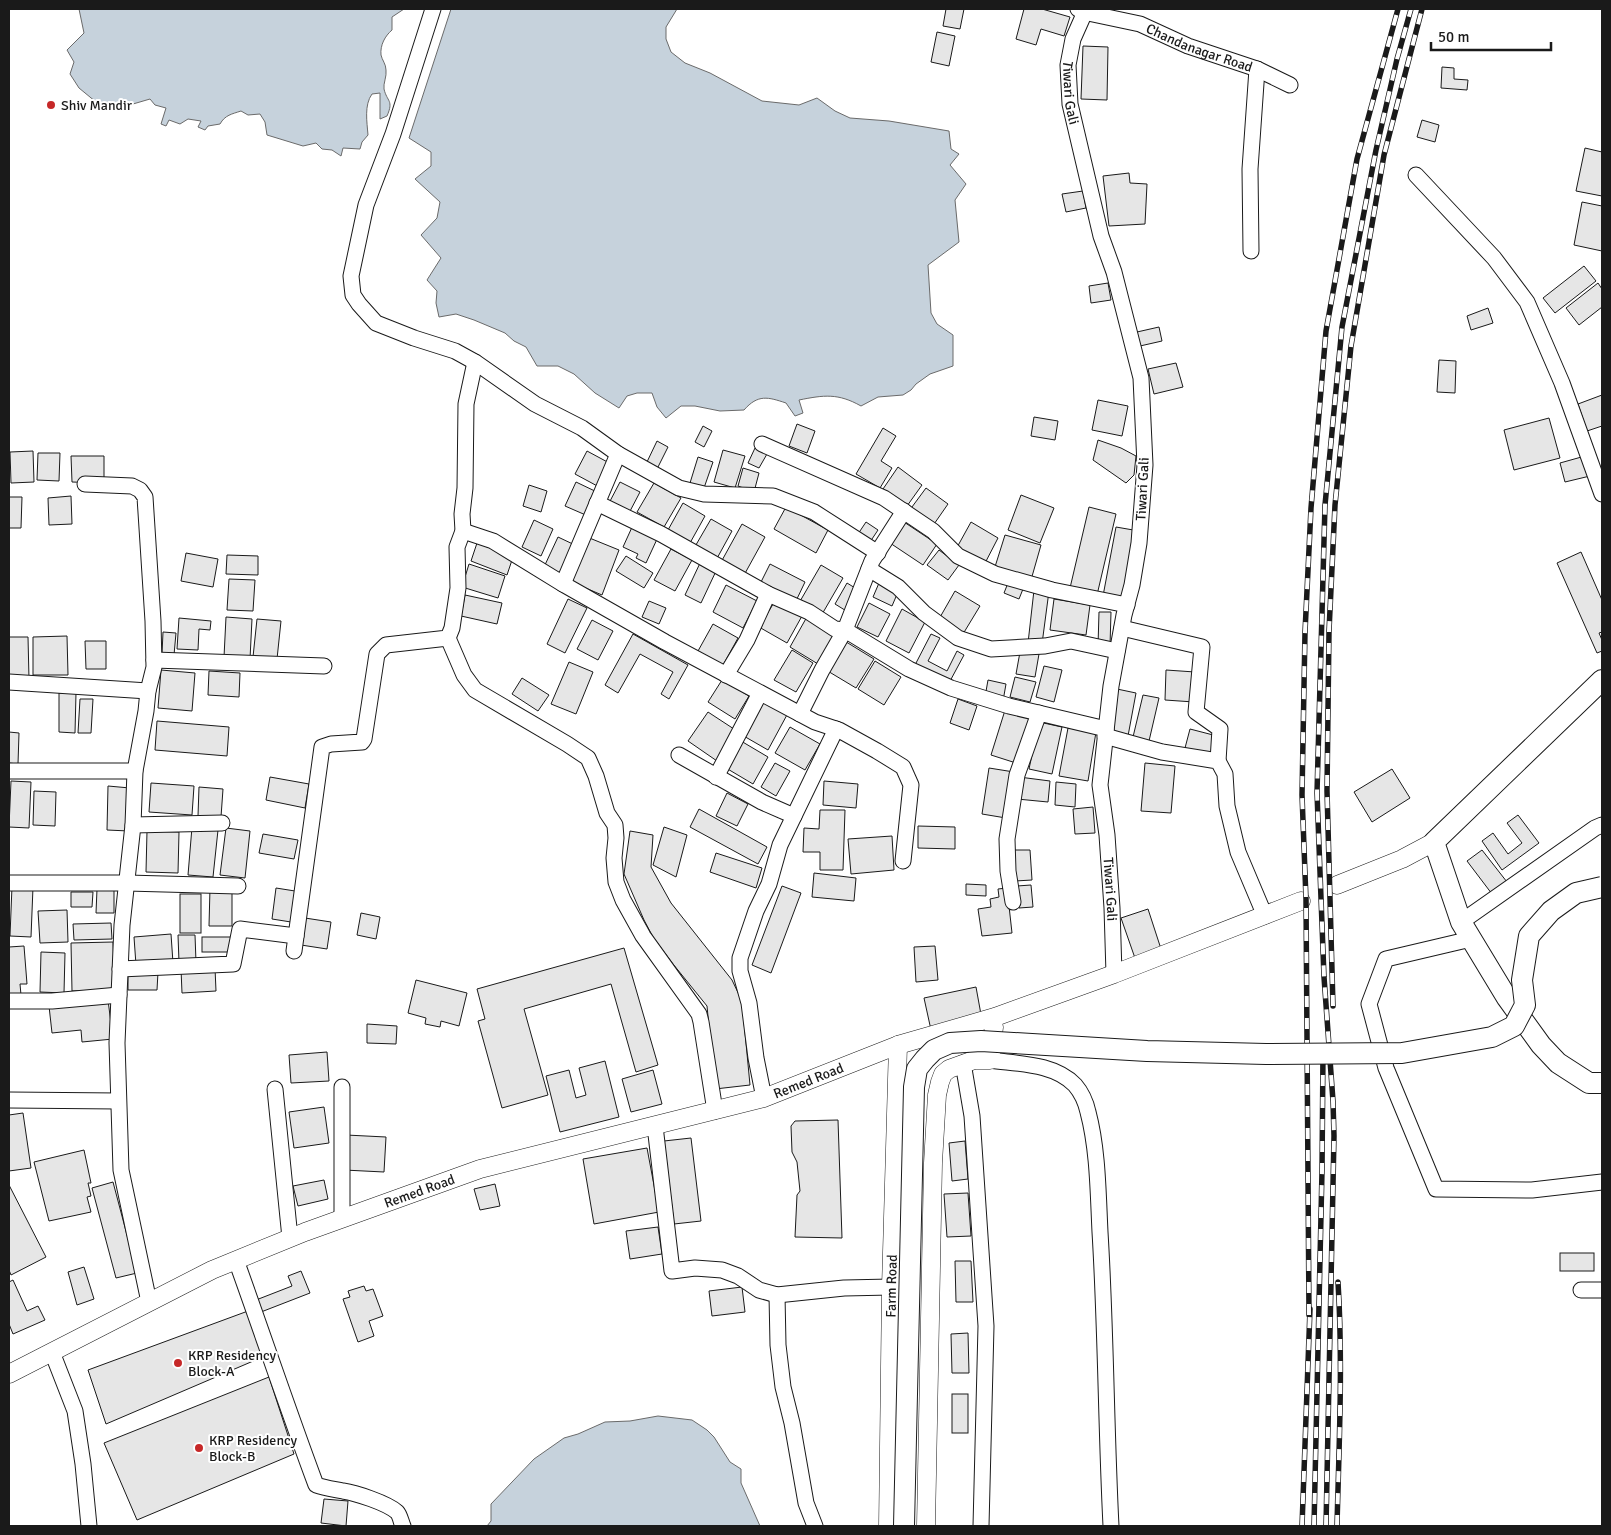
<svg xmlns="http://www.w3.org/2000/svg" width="1611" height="1535" font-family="Signika,sans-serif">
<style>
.water{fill:#c6d2dc;stroke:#6a6a6a}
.building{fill:#e6e6e6;stroke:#1a1a1a}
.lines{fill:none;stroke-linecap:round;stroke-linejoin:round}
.minor-casing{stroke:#1a1a1a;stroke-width:17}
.tertiary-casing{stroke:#1a1a1a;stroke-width:19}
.secondary-casing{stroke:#1a1a1a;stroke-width:22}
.minor{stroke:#fff;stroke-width:15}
.tertiary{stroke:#fff;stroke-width:18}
.secondary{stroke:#fff;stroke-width:20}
.rail-casing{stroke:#1a1a1a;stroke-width:5.5}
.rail{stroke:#fff;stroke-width:4;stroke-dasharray:11;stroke-linecap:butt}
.secondary-bridge-casing{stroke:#1a1a1a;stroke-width:22;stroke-linecap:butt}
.secondary-bridge{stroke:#fff;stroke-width:20}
.poi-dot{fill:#c62828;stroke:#fff;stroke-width:2}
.labels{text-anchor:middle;stroke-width:4;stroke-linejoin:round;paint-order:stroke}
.street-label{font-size:14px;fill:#1a1a1a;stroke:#fff}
.poi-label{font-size:14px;fill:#1a1a1a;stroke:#fff;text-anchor:start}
</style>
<rect width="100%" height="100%" fill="#fff"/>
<g class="water">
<path d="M79 9H404L392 17V30C385 36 380 45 381 55 382 60 386 64 386 70 387 76 383 84 384 89 387 102 394 100 387 116L380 119V93L372 94C364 105 367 122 368 135L362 142 360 149 343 148 341 156 332 150 322 149 316 143 303 146 267 135 265 122 260 114 248 115 241 111C232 114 225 115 220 124L208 126 205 130 198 127 201 121 188 119 180 124 169 120 166 126 161 124 166 108 155 105 150 99 116 109 96 102 79 88 70 74 74 62 67 50 84 33Z"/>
<path d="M451 9H677L666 27V39L671 52 685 63 710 73 762 101 799 105 817 98 835 111 850 118 889 121 949 131 951 149 959 154 950 165 966 184 955 200 959 242 928 265 931 313 937 324 953 335V366L930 374 916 384 911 390 903 395 878 397 861 406C838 393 824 395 799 400L803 413 795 416 786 403C768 397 758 394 744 410L720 411 695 406H681L666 418 657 407 652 393H637L627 396 619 408 595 393 574 374 558 366H537L526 347 514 341 505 333 474 320 456 314 439 317 436 303 437 291 427 280 441 258 421 235 437 218 440 202 415 179 431 166V152L409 138Z"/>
<path d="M658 1416 692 1420 707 1430 714 1437 730 1462 741 1469V1483L760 1526H487L491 1521V1504L534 1459 564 1438 578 1434 605 1422 630 1421Z"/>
</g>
<g class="building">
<path d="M946 9H964L960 29 943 26Z"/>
<path d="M1024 9H1042L1070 17 1064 36 1041 29 1036 45 1016 39Z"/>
<path d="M937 32 955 36 949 66 931 62Z"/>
<path d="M1083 46 1108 47 1107 100 1081 99Z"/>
<path d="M1442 67 1454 68V79L1468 80 1467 90 1441 88Z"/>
<path d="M1422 120 1439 125 1435 142 1417 137Z"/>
<path d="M1585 148 1602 152V196L1576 191Z"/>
<path d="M1129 173 1130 183 1147 184 1145 224 1109 226 1103 176Z"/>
<path d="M1083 191 1086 208 1066 212 1062 194Z"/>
<path d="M1582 202 1602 206V251L1574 245Z"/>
<path d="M1584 266 1596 281 1555 313 1543 298Z"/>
<path d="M1108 283 1111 300 1091 303 1089 286Z"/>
<path d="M1598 283 1602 289V307L1579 325 1566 308Z"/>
<path d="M1488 308 1493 323 1471 330 1467 316Z"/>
<path d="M1159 327 1162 341 1140 346 1137 332Z"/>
<path d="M1439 360 1456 361 1455 393 1437 392Z"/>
<path d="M1176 363 1183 387 1154 394 1148 369Z"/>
<path d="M1602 395V426L1587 431 1578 404Z"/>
<path d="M1098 400 1128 406 1122 436 1092 430Z"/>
<path d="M1034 417 1058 421 1055 440 1031 436Z"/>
<path d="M1549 418 1560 458 1514 470 1504 430Z"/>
<path d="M797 424 815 431 807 453 789 446Z"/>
<path d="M703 426 712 431 704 447 695 442Z"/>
<path d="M883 428 896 436 881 461 892 468 880 488 856 474Z"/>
<path d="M1098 440 1121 448 1136 456 1134 475 1126 483 1093 460Z"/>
<path d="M657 441 668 447 657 469 646 464Z"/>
<path d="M755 448 767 454 759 468 748 463Z"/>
<path d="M723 450 745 456 735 488 714 482Z"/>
<path d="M33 451 34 482 11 483 10 452Z"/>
<path d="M587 451 613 465 601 488 575 474Z"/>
<path d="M38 453H60L59 481 37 480Z"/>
<path d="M71 456H104V483L72 482Z"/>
<path d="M1585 456 1590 476 1565 482 1560 463Z"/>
<path d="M698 457 713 462 704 488 690 483Z"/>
<path d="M898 467 922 485 907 506 883 489Z"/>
<path d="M743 468 759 473 754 492 738 486Z"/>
<path d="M576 482 599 493 588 516 565 506Z"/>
<path d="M620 482 640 492 628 515 608 505Z"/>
<path d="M654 483 681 498 664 527 637 512Z"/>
<path d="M529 485 547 491 541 512 523 506Z"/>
<path d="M926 488 948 504 932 527 909 511Z"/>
<path d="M1021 495 1054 508 1040 543 1008 530Z"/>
<path d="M71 496 72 524 49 525 48 498Z"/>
<path d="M9 497H22L21 528H9Z"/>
<path d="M683 503 705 516 690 543 668 530Z"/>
<path d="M786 507 828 530 816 553 774 529Z"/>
<path d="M1089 507 1116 514 1097 595 1070 588Z"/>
<path d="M711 519 732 531 715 562 693 550Z"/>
<path d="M534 520 553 529 541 556 522 547Z"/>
<path d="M866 522 878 530 870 542 858 534Z"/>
<path d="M904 522 937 544 923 565 890 543Z"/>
<path d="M971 522 998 538 983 567 955 551Z"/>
<path d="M742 524 765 537 743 577 720 564Z"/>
<path d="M633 525 658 537 646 563 636 558 638 554 623 547Z"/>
<path d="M1116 527 1139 531 1125 601 1103 596Z"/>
<path d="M1005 535 1041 545 1031 580 994 570Z"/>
<path d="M558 537 577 546 563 576 544 567Z"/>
<path d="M587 537 619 550 602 595 569 581Z"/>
<path d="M477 543 513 557 507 575 471 561Z"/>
<path d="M671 549 692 560 675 591 654 580Z"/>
<path d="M939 550 959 565 948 580 927 565Z"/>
<path d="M1581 552 1602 600V632L1599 633 1602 640V651L1597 653 1557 563Z"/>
<path d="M186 553 218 559 213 587 181 581Z"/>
<path d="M227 555 258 556V575L226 574Z"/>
<path d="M626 556 653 573 644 588 616 571Z"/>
<path d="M701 561 717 569 701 603 685 595Z"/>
<path d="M469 564 505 576 498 598 462 587Z"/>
<path d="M770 564 805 582 795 603 759 586Z"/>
<path d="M821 565 843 578 821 616 799 603Z"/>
<path d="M229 579 255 580 253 611 227 610Z"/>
<path d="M847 583 860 591 848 612 835 604Z"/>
<path d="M879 583 898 592 892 606 873 597Z"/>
<path d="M1008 583 1023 589 1019 599 1004 593Z"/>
<path d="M726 585 757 601 743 628 713 612Z"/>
<path d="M1034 590 1049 591 1042 644 1028 643Z"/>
<path d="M955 591 980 606 963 634 939 619Z"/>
<path d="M465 595 502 603 497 624 461 616Z"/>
<path d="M568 599 587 608 565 653 547 644Z"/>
<path d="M1054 599 1090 605 1086 635 1050 630Z"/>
<path d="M649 601 666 608 659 624 642 617Z"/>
<path d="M775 601 802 616 787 643 759 627Z"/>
<path d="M869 603 890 614 878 637 857 627Z"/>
<path d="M902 609 925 622 909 653 886 641Z"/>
<path d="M1099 612H1111L1110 646H1098Z"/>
<path d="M808 615 837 632 818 664 790 647Z"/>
<path d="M226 617 252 619 250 659 224 657Z"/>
<path d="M179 618 211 621 210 630 199 629 198 650 177 649Z"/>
<path d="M257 619 281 621 277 659 253 657Z"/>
<path d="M592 620 613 631 598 660 577 649Z"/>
<path d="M713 624 738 638 723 665 698 651Z"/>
<path d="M163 632 176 633 174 655 162 654Z"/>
<path d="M633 634 688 665 669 699 661 694 673 672 640 654 618 693 605 685Z"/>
<path d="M931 634 940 638 928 661 947 671 957 651 964 655 949 683 915 665Z"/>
<path d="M67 636 68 675H33V637Z"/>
<path d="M9 637H28L29 679H9Z"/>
<path d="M843 640 874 659 856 688 826 670Z"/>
<path d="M85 641H106V669H86Z"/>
<path d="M792 650 813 663 796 692 774 680Z"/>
<path d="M1020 652 1039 654 1035 677 1016 674Z"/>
<path d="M875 661 901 677 884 705 858 689Z"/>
<path d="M569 662 593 672 576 714 551 704Z"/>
<path d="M1044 666 1062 670 1054 702 1036 697Z"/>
<path d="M161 670 195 673 192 711 158 708Z"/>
<path d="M1166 670 1195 672 1194 702 1165 700Z"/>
<path d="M209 671 240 673 239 697 208 695Z"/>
<path d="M1015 677 1036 682 1030 702 1010 697Z"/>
<path d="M522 678 549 695 538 711 512 694Z"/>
<path d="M722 680 749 696 735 719 708 702Z"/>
<path d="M988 680 1006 684 1003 701 985 697Z"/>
<path d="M1117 689 1136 693 1128 736 1109 732Z"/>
<path d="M59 693H76L75 733 59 732Z"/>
<path d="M1143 695 1159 698 1149 741 1133 737Z"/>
<path d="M80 699H93L91 733H78Z"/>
<path d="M762 699 788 713 768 750 742 735Z"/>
<path d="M958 699 977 706 969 730 950 723Z"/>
<path d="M1006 707 1031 716 1016 763 991 755Z"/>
<path d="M708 712 737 731 717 761 688 741Z"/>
<path d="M157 721 229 727 227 756 155 750Z"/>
<path d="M1039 722 1062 727 1052 774 1029 769Z"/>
<path d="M790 727 820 744 805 770 775 753Z"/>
<path d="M1068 728 1096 732 1088 781 1059 776Z"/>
<path d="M1190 729 1217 736 1213 755 1185 748Z"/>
<path d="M9 732 19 733 18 764 9 763Z"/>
<path d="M741 741 768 757 753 784 726 768Z"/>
<path d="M775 763 790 771 776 796 761 787Z"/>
<path d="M1145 763 1175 766 1171 813 1141 811Z"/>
<path d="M989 768 1014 772 1006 818 982 814Z"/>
<path d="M1392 769 1410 798 1372 822 1354 792Z"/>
<path d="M270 777 309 784 305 808 266 800Z"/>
<path d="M1019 777 1050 781 1048 802 1017 799Z"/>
<path d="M11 781 31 782 29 828 9 827Z"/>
<path d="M824 781 858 784 856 808 823 805Z"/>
<path d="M1056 782 1076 784 1075 807 1055 805Z"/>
<path d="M151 783 194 786 192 815 149 812Z"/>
<path d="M108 786 130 788 129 831 107 830Z"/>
<path d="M199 787 223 789 221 817 198 816Z"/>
<path d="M34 791 56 792 55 826 33 825Z"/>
<path d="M727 793 748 804 737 826 716 816Z"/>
<path d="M1093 807 1095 833 1075 834 1073 809Z"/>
<path d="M699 809 767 847 758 864 690 827Z"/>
<path d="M820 810H845L843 870H820V852H803L804 828 819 829Z"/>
<path d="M1518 815 1539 843 1502 870 1482 841 1493 833 1508 854 1522 843 1507 823Z"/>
<path d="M918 826 955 827V849L918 848Z"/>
<path d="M192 827 218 830 213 877 188 875Z"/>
<path d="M664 827 687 835 676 877 653 865Z"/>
<path d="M226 828 250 831 245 878 220 875Z"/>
<path d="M147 831 179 832 178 873 146 872Z"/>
<path d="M630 831 653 835 651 867 671 903 732 980 742 1001 750 1085 715 1089 707 1006 673 964 653 937 644 920 624 874Z"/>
<path d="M263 834 298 840 294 859 259 853Z"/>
<path d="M892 836 894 870 851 874 848 839Z"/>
<path d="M1013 850H1030L1032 880 1015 881Z"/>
<path d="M1482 850 1507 882 1492 894 1467 861Z"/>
<path d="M716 853 762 868 756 888 710 872Z"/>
<path d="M814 873 856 878 854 901 812 897Z"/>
<path d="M966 884 986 885V896L966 895Z"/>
<path d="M1031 885 1033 907 1019 908 1017 886Z"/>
<path d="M12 886 33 887 31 937 10 936Z"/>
<path d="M782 886 801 893 771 973 752 965Z"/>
<path d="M210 888H232V926H209Z"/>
<path d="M276 888 295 891 291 922 272 919Z"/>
<path d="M1007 888 1012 933 982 936 978 909 991 907 990 899 999 897 998 889Z"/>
<path d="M97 889H114V913H96Z"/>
<path d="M71 892H93L92 907H71Z"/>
<rect x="180" y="894" width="21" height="39"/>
<path d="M1148 909 1162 952 1136 961 1121 918Z"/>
<path d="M67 910 68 942 40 943 38 911Z"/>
<path d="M361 913 380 917 376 939 357 935Z"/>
<path d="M305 918 331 922 327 949 301 945Z"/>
<path d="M111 923 112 939 74 940 73 924Z"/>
<path d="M171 934 173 963 136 965 134 937Z"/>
<path d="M178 935H195L196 962H179Z"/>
<rect x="202" y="937" width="32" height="15"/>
<path d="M113 942 115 990 72 991 71 943Z"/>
<path d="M24 946 27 984H20L21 995 9 996V947Z"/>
<path d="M935 946 938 980 916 982 914 947Z"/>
<path d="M624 948 658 1065 636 1072 611 984 524 1009 548 1095 502 1108 478 1021 485 1019 477 989Z"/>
<path d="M41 952 65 953 64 993 40 992Z"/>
<path d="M215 968 216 991 182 993 181 969Z"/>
<path d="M128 971 158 972 157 990H128Z"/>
<path d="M416 980 467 993 459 1026 441 1021 440 1027 425 1024 426 1018 408 1013Z"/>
<path d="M976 987 982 1020 931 1030 924 998Z"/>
<path d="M108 1000 113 1039 82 1042 81 1030 52 1033 49 1006Z"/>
<path d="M367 1024 397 1026 396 1044 367 1043Z"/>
<path d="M327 1052 329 1081 291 1083 289 1055Z"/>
<path d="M605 1061 619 1117 560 1132 546 1076 569 1070 576 1098 586 1095 579 1068Z"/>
<path d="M653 1070 662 1104 631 1112 622 1079Z"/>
<path d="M324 1107 329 1143 294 1148 289 1112Z"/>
<path d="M23 1113 31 1168 9 1171V1115Z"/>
<path d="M838 1120 842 1238 795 1237 797 1195 800 1191 797 1162 792 1152 791 1126 795 1121Z"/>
<path d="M346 1135 386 1137 384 1172 344 1170Z"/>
<path d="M691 1138 701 1221 674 1224 664 1141Z"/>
<path d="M965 1141 968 1179 952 1181 949 1143Z"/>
<path d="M647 1148 659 1212 594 1224 583 1159Z"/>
<path d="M84 1150 91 1183H88L91 1196 87 1197 91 1212 49 1221 34 1162Z"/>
<path d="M324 1180 328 1199 298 1206 293 1186Z"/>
<path d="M113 1182 137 1273 116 1278 92 1188Z"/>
<path d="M495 1184 500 1206 480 1210 474 1189Z"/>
<path d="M9 1185 46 1257 11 1275 9 1270Z"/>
<path d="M968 1193 971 1236 947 1237 944 1194Z"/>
<path d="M658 1227 662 1254 630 1259 626 1231Z"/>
<rect x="1560" y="1253" width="34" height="18"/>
<path d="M955 1261H971L973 1302H956Z"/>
<path d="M84 1267 94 1299 77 1305 68 1272Z"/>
<path d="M301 1271 310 1293 261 1312 256 1300 292 1286 288 1276Z"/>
<path d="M13 1280 27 1311 38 1306 45 1320 13 1334 9 1324V1282Z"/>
<path d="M364 1286 366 1291 373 1289 383 1316 369 1321 374 1336 358 1342 343 1299 350 1297 348 1291Z"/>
<path d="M742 1287 745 1312 712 1316 709 1291Z"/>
<path d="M248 1311 265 1356 106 1424 88 1370Z"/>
<path d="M968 1333 969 1373H952L951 1334Z"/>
<path d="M269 1377 294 1454 137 1520 104 1443Z"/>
<rect x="952" y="1394" width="16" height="39"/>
<path d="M324 1499 348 1501 346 1526 321 1523Z"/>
</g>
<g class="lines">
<g class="minor-casing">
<g id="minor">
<path d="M433 9 393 134 366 205 351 276 353 295 359 304 376 323 414 338 455 351 475 362 535 404 582 428 618 454 679 488 704 494 773 496 814 512 878 553"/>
<path id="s1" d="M1078 9 1088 13 1140 24 1188 46 1257 69 1290 85"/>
<path id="s2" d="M1085 12 1073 39 1068 65 1070 104 1101 236 1114 272 1141 378 1145 465 1139 543 1132 585 1124 615 1111 686 1100 785 1107 835 1112 908 1114 974"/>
<path d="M1416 175 1494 258 1527 302 1562 383 1602 494"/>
<path d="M1251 251 1250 169 1257 69"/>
<path d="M762 444 884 498 933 531 958 556 995 574 1052 590 1127 605"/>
<path d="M85 484 132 486 140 490 145 497 153 621 154 667 148 691 146 711 135 771 133 825 122 925 117 1043 121 1170 149 1302"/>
<path d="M597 503 661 534 768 594 809 612 835 629 845 630 909 669 951 688 1009 706 1106 729"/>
<path d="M463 531 493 541 563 584 665 642 815 722 839 730 877 751 903 767 911 785 903 861"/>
<path d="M869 569 898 587 924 613 958 638 991 649 1045 646 1071 641 1117 651"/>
<path d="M563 584 618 454"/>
<path d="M1122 628 1202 647 1196 712 1220 729 1218 761"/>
<path d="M448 638 464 675 475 690 567 744 588 758 596 776 607 813 615 825 616 838 614 858 616 882 623 900 643 936 699 1014 701 1022 715 1111"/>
<path d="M154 660 324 666"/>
<path d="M726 675 747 640 768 594"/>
<path d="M9 682 148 691"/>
<path d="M800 714 822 670 845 630 872 561 904 511"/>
<path d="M1105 736 1162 752 1218 761 1225 774 1227 806 1238 852 1265 916"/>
<path d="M679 755 762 802 794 816"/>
<path d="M9 771H135"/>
<path d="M716 777 760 693"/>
<path d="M133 825 222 823"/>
<path d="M9 883H127L238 886"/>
<path d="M1013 902 1008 871 1007 839 1017 775 1039 713"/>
<path d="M1461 922 1595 828 1602 825"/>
<path d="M1471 939 1386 959 1369 1004 1386 1068 1436 1189 1532 1190 1602 1182"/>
<path d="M294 951 322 747 331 744 362 742 364 739 377 654 386 645 448 638 452 628 458 588 457 547 463 531 462 514 465 488 466 404 475 362"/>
<path d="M120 969 233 964 240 929 296 936"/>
<path d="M9 1001H52L119 995"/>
<path d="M990 1060C1018 1064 1054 1063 1075 1085 1081 1092 1086 1103 1088 1112 1098 1150 1098 1192 1100 1232 1106 1330 1106 1428 1111 1526"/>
<path d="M963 1063 972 1116 986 1326 981 1526"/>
<path d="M275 1089 290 1238"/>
<path d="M764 1098 756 1058 749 1003 740 971V958L756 911 769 884 780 845 836 729"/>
<path d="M9 1100 118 1101"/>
<path d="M655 1126 672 1271 695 1268 722 1270 738 1276 759 1290 777 1295 844 1288 891 1287"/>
<path d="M342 1218V1087"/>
<path d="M236 1260C263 1335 288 1410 316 1485 325 1488 333 1489 343 1491 356 1493 387 1503 397 1512 400 1515 401 1522 403 1526"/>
<path d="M1581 1290H1602"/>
<path d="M777 1295 778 1345 783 1387 792 1423 806 1503 815 1526"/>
<path d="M52 1352 75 1411 83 1464 89 1526"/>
</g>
</g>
<g class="tertiary-casing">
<g id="tertiary">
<path d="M1337 885 1402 859 1434 842"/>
<path id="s3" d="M9 1374 212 1270 305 1232 480 1169 764 1098 898 1045 995 1017 1114 974 1301 901"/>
<path id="s4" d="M888 1526 891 1287 898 1045"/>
<path d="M926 1526 933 1163 937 1095 940 1082 943 1074 949 1069 974 1060H990L994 1027"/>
</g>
</g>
<g class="secondary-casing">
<path id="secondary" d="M1602 680 1434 842 1461 922 1507 998 1541 1045 1558 1063 1589 1083H1602"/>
</g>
<use href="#minor" class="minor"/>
<use href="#tertiary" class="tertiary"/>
<use href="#secondary" class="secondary"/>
<g class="rail-casing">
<g id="rail">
<path d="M1333 1006 1327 791 1329 631 1335 505 1351 346 1384 155 1422 9"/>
<path d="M1309 1315 1306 899 1302 795 1305 632 1311 508 1326 331 1357 159 1398 9"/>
<path d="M1302 1526 1310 1309"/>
<path d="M1314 1526 1322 1171 1323 1052"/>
<path d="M1326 1526 1334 1136 1333 1101 1324 977 1317 793 1325 505 1342 327 1376 150 1397 59 1411 9"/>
<path d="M1337 1526C1339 1445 1343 1363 1338 1282"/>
</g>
</g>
<use href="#rail" class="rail"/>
<g class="secondary-bridge-casing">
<path id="secondary-bridge" d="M904 1526 914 1087 917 1069 925 1059 934 1050 950 1043 981 1041 1147 1051 1266 1054 1402 1053 1492 1037 1514 1026 1525 1005 1522 980 1529 936 1551 911 1576 893 1602 887"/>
</g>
<use href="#secondary-bridge" class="secondary-bridge"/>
</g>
<g class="poi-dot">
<circle cx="51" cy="105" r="5"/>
<circle cx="178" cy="1363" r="5"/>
<circle cx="199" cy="1448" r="5"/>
</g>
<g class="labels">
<g class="street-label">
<text dy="5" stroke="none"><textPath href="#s1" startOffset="128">Chandanagar Road</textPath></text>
<text dy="5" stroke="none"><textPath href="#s2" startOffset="84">Tiwari Gali</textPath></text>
<text transform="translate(1142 489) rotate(-87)" y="5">Tiwari Gali</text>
<text dy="5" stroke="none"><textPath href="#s2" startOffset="894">Tiwari Gali</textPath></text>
<text dy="5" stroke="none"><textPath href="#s3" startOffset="855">Remed Road</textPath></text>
<text dy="5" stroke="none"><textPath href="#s3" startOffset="450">Remed Road</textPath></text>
<text dy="5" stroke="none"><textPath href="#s4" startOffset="240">Farm Road</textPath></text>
</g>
<g class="poi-label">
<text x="61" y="110">Shiv Mandir</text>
<text x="188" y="1360">KRP Residency<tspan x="188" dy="16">Block-A</tspan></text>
<text x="209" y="1445">KRP Residency<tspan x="209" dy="16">Block-B</tspan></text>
</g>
</g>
<rect width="1611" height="1535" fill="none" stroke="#1a1a1a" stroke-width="20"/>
<path d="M1431 42v8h120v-8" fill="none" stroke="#1a1a1a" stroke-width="2.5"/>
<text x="1438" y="42" font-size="15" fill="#1a1a1a" stroke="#ffffff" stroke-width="4" paint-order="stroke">50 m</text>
</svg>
